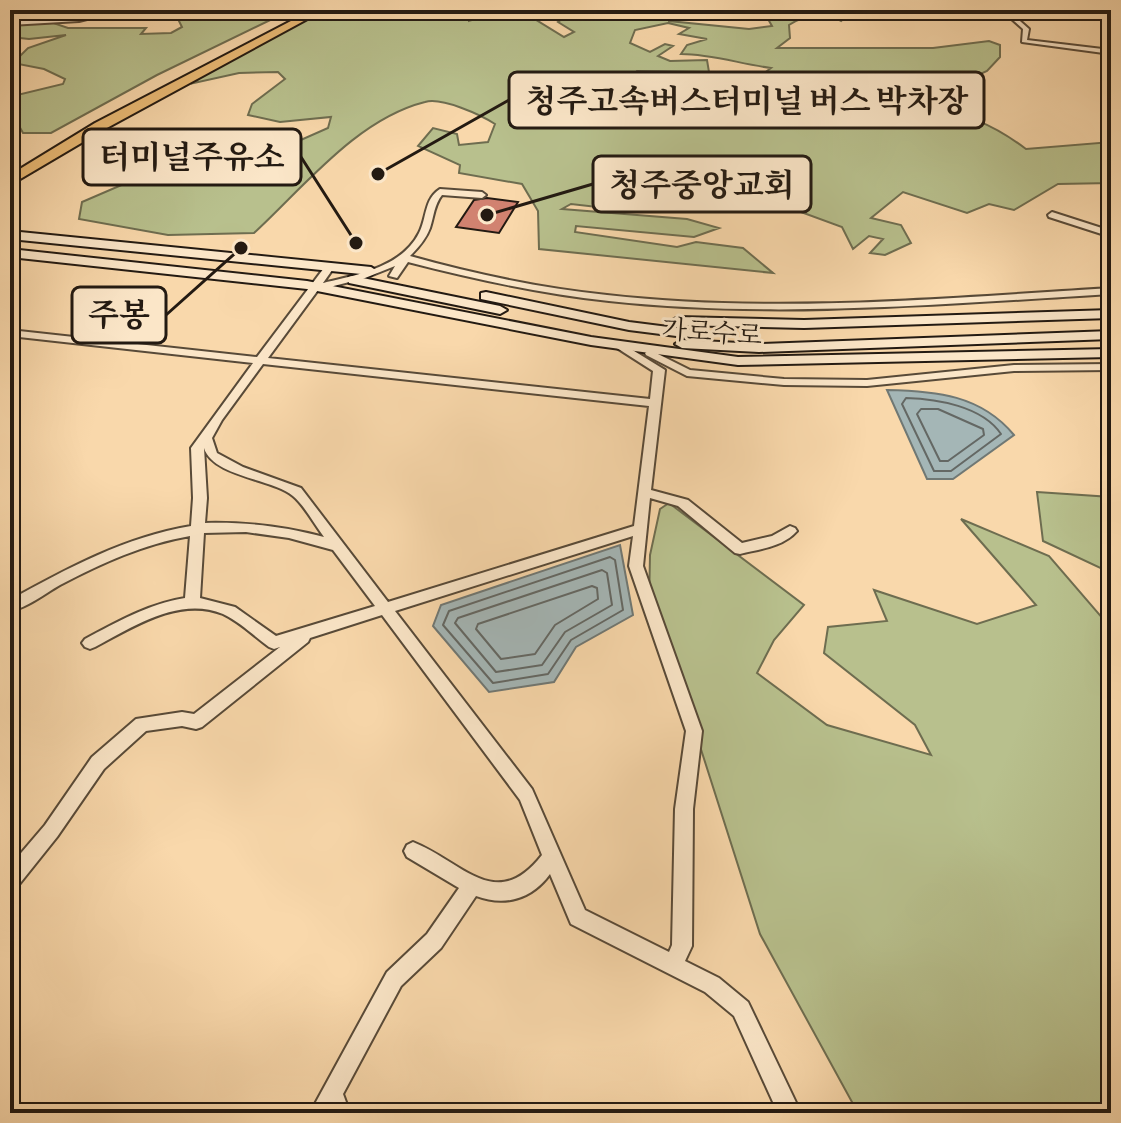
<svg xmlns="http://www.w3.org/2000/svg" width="1121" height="1123" font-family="'Libre Bodoni','Noto Serif KR',serif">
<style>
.green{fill:#b8c08d;stroke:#6e6d50;stroke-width:2;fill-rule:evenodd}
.water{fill:#a4b6b6;stroke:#707874;stroke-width:2}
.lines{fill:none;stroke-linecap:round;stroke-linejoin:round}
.shore{stroke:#646864;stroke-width:2}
.building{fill:#d18270;stroke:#231a12;stroke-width:2}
.street-casing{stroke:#584a38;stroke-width:4}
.secondary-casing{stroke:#231a12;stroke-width:4}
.highway-casing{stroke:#231a12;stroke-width:4}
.street{fill:#fbe6c8;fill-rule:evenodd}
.secondary{fill:#fbe6c8;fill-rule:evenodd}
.highway{fill:#ecbc76;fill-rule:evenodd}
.labels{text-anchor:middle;stroke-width:6;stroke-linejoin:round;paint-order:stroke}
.far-street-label{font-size:26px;fill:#231a12;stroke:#fbe6c8}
.leader{fill:none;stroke:#231a12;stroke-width:3}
.callout-dot{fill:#231a12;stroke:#fbe6c8;stroke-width:3}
.callout{fill:#fbe6c8;stroke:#231a12;stroke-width:3}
.callout-label{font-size:32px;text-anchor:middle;font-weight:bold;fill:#231a12}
</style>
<rect width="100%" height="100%" fill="#f9d8ab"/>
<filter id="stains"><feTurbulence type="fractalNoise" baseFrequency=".0025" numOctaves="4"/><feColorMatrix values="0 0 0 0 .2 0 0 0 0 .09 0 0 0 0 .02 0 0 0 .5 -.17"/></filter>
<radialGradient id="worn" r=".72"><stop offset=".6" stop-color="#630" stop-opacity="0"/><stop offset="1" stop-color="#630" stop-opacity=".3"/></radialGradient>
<g class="green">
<path d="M10 10H104L53 23 68 28H146L141 34 171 33 182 27 178 19 137 20 208 10H291L157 75 51 133H23L13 115 19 102 13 96 63 84 65 79 44 69 13 63 28 48 66 35 29 39 11 37 10 21 17 16Z"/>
<path d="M323 10H474L469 13V21L504 10H560L538 21 564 37 574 32 558 22 574 10H660L668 13 669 21 749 29 772 26 768 19 741 10 852 12 841 21C825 12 804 15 789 25L790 38 777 48H933L989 41 1000 45V57L987 71 954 86 955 94 915 98 925 109C965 112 994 125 1026 149L1111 142V183L1058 184 1014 210 989 204 967 213 903 192 871 218 901 225 911 243 885 255 870 253 883 239 869 236 853 249 842 227 801 212 751 205H725L694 212 642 204 615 209 571 204 562 209 687 219 719 228 694 237 576 226 575 232 677 247 696 242 743 248 773 273 539 249 538 211 522 184 459 173 460 165 418 146 433 128 457 134 459 145 488 142 495 124C481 115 442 97 425 102 357 119 304 187 254 233L168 235 79 219 82 202 147 174H199L218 159 285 147 328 128 331 117 280 122 248 115 252 104 285 79 278 72 239 73 194 83 203 75ZM668 23 689 28 679 34 707 39 687 45 681 54C712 54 740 64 771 68L763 74V86L673 88 630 79 637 71 709 72 707 60 670 61 658 56 673 46 665 44 650 52 630 43 635 30Z"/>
<path d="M1037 492 1111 497V573L1043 541Z"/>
<path d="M669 503 804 605 774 640 757 673 827 725 931 755 915 725 824 653 828 627 887 621 874 590 977 624 1036 605 961 519 1049 556 1111 628V691L1102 708 1111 715V1113H858L760 934 690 715 649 605 650 555 660 509Z"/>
</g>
<g class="water">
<path d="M887 390C936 391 981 395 1014 435L953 479H927Z"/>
<path d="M620 545 633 615 576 647 554 682 489 692 433 626 441 605Z"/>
</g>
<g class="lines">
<g class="shore">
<path d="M906 398C937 399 982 406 1001 434L951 471H934L902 404Z"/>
<path d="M921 409H938L983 429 984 435 948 461H940L917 414Z"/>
<path d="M610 557 615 560 623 610 571 640 548 674 493 683 443 625 449 611Z"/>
<path d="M602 570 607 573 612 605 565 632 542 665 496 672 455 623 458 618Z"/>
<path d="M592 586 597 588 598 599 555 625 535 654 501 659 476 629 478 624Z"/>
</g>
</g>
<path class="building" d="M487 198 518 202 499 233 456 227 474 200Z"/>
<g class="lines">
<g class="street-casing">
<g id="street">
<path d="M112 10H123L79 21 10 25V21L79 17Z"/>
<path d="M1007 10H1013L1011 13 1029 29 1027 40 1111 50V54L1022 42 1023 29 1006 14Z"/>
<path d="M440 189 482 192 486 195 482 198 442 195C434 205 434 216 430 228 426 239 418 248 410 256 474 274 540 288 607 295 774 314 944 298 1111 288V294C944 304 776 319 609 301 541 294 474 279 408 262L397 278 389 276 395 266 365 278 318 290 268 358 650 399 653 371 617 348 622 345 626 346 665 370 651 490 688 500 742 543 772 536 790 526 795 528 797 531C783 547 760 549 740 554L735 553 678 506 650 498 643 566 702 731 693 809 692 946 685 961 719 978 748 1002 801 1113H778L734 1016 705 992 571 924 550 874C532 899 505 907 476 896L441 948 401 986 343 1094 350 1113H310L387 972 427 934 459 888 407 857 404 851 407 845 413 842C463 862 496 914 542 855L520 800 382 615 310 638 308 642 202 727 196 729 182 726 146 731 104 769 57 837 17 887 10 889V866L45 825 92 757 136 719 182 712 194 714 280 647 274 649 269 647C254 636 240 622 223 614 179 596 133 627 95 647L90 649 85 647 82 643 85 639C117 622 148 604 185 598L190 536C144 544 102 563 60 585 44 594 27 608 10 611V600C68 568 125 537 191 526L193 498 191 448 253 363 10 336V330L257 357 327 264 335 266 323 283C357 275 402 267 419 233 427 218 424 199 440 189ZM263 364 649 406 634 526 388 602 301 488 243 467 217 453 212 438 222 420ZM204 448C213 477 274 479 293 496 305 506 314 524 324 537 283 526 246 522 205 523L207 498ZM246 532 289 538 333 550 375 606 276 636 235 607 200 598 204 533ZM633 536 629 566 686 731 675 809 672 945 669 952 585 910 532 789 395 611Z"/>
<path d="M1052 212 1111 231V237L1049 217 1048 215Z"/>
<path d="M650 350 690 370 784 379 867 380 1014 365 1111 364V370L1014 371 867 386 784 385 687 376 646 355 645 353Z"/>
</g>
</g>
<g class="secondary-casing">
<g id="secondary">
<path d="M10 231 371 267 377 271 371 275 10 239Z"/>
<path d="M10 249 307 281 591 337 738 357 1111 349V357L738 365 591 345 307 289 10 257Z"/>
<path d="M353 276 500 306 507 310 500 314 349 283V277Z"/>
<path d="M486 292 629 322 700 331 707 335 700 339 629 330 481 299V293Z"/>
<path d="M1111 310V318L804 328 678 325 671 321 678 317 804 320Z"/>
<path d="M1111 331V339L759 352 682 348 675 344 682 340 759 344Z"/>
</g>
</g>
<g class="highway-casing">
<path id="highway" d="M312 10H324L105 129 10 185V175L95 123Z"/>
</g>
<use href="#street" class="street"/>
<use href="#secondary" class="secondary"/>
<use href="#highway" class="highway"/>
</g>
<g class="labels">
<g class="far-street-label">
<text transform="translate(712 332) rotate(4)" y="9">가로수로</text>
</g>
</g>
<path class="leader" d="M378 174L509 100M356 243L301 157M487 215L593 184M241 248L166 315"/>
<g class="callout-dot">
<circle cx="378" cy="174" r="8"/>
<circle cx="356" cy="243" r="8"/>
<circle cx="487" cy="215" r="8"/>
<circle cx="241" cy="248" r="8"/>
</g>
<g class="callout">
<rect x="509" y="72" width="475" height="56" rx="8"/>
<rect x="83" y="129" width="218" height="56" rx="8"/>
<rect x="593" y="156" width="218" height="56" rx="8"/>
<rect x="72" y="287" width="94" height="56" rx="8"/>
</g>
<g class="callout-label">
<text x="747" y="112">청주고속버스터미널 버스 박차장</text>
<text x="192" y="168">터미널주유소</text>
<text x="702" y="196">청주중앙교회</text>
<text x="119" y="326">주봉</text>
</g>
<rect width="1121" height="1123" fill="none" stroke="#f9d8ab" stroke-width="40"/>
<rect x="12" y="12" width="1097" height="1099" fill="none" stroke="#231a12" stroke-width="4"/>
<rect x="20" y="20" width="1081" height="1083" fill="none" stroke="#231a12" stroke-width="2"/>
<rect width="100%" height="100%" filter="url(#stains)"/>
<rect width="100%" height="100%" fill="url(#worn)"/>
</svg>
